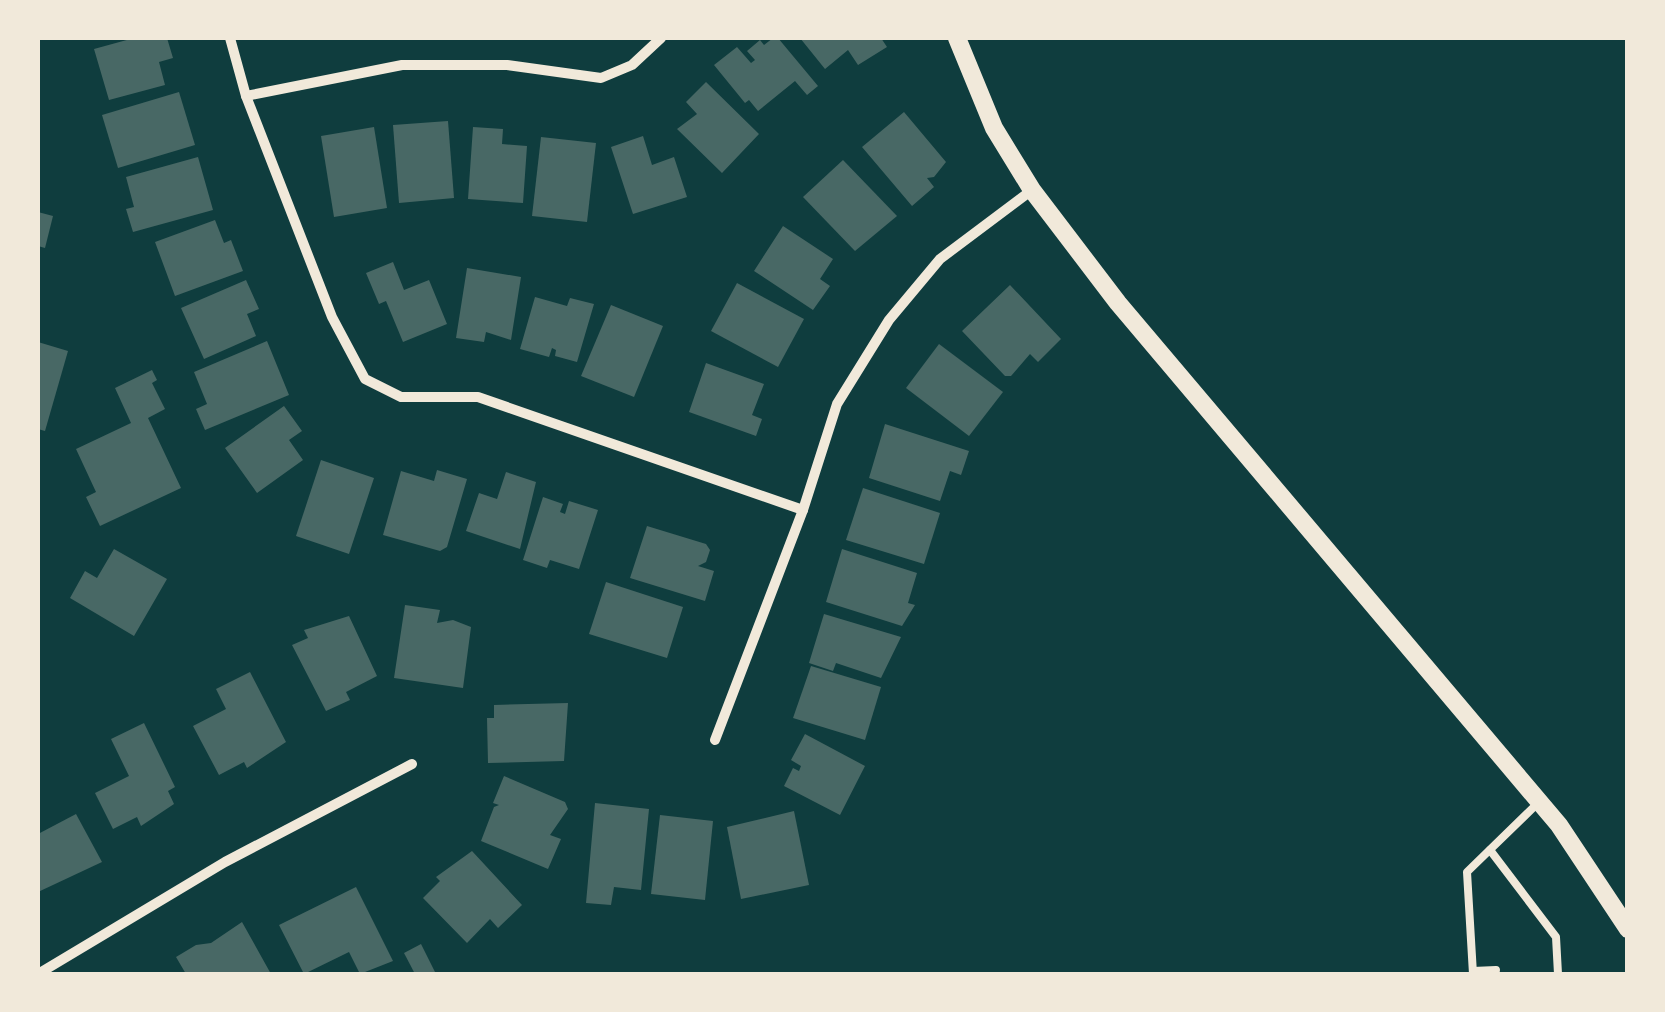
<svg xmlns="http://www.w3.org/2000/svg" width="1665" height="1012" font-family="'PT Serif',serif">
<style>
.building{fill:#486865}
.lines{fill:none;stroke-linecap:round;stroke-linejoin:round}
.service{stroke:#f1e9da;stroke-width:8}
.minor{stroke:#f1e9da;stroke-width:10}
.tertiary{stroke:#f1e9da;stroke-width:18}
</style>
<rect width="100%" height="100%" fill="#0f3d3e"/>
<g class="building">
<path d="M134 38H167L173 58 159 62 165 85 109 100 94 49Z"/>
<path d="M773 38H778L818 86 807 95 795 81 758 111 749 100 745 103 714 65 737 47 751 63 755 60 747 51 760 40 764 45Z"/>
<path d="M800 38H881L887 47 858 65 848 50 825 69Z"/>
<path d="M706 82 759 134 722 173 677 129 697 114 686 102Z"/>
<path d="M179 92 195 145 118 168 102 115Z"/>
<path d="M904 112 946 162 934 177 927 178 934 187 912 206 862 147Z"/>
<path d="M448 121 454 198 399 203 393 125Z"/>
<path d="M374 127 387 208 334 217 321 136Z"/>
<path d="M473 127 503 129 502 144 527 146 523 203 468 199Z"/>
<path d="M643 136 652 165 674 157 687 197 633 214 611 147Z"/>
<path d="M541 137 596 143 587 222 532 216Z"/>
<path d="M198 157 213 210 133 232 126 209 134 207 126 177Z"/>
<path d="M843 160 897 216 855 251 803 197Z"/>
<path d="M38 212 53 216 45 248 38 246Z"/>
<path d="M215 220 224 243 231 240 243 271 175 296 155 242Z"/>
<path d="M783 226 833 259 820 279 830 286 813 310 754 271Z"/>
<path d="M393 262 404 290 429 280 447 324 403 342 386 301 379 304 366 273Z"/>
<path d="M467 268 521 277 511 340 486 332 484 342 456 338Z"/>
<path d="M246 280 259 309 247 314 256 336 204 359 181 308Z"/>
<path d="M737 283 804 319 778 367 711 331Z"/>
<path d="M1010 285 1061 339 1038 362 1030 354 1011 376H1005L962 331Z"/>
<path d="M535 297 567 306 570 298 594 304 577 362 555 356 556 350 552 348 549 357 520 349Z"/>
<path d="M611 305 663 326 634 397 581 376Z"/>
<path d="M267 341 289 395 205 430 196 409 207 404 194 372Z"/>
<path d="M38 342 68 351 45 431 38 429Z"/>
<path d="M939 344 1003 392 969 436 906 388Z"/>
<path d="M706 363 764 384 752 415 762 419 756 436 689 412Z"/>
<path d="M152 370 157 380 152 383 165 409 148 418 181 488 100 526 86 497 96 492 76 449 131 423 115 388Z"/>
<path d="M284 406 302 431 289 440 303 460 257 493 225 448Z"/>
<path d="M885 424 969 451 961 475 950 471 940 501 869 478Z"/>
<path d="M321 460 374 478 349 554 296 536Z"/>
<path d="M437 470 467 479 447 547 440 551 383 535 401 471 434 481Z"/>
<path d="M506 472 536 482 520 549 466 531 479 493 497 499Z"/>
<path d="M863 488 940 513 924 564 846 540Z"/>
<path d="M543 497 563 504 560 512 565 514 569 501 598 510 579 569 550 560 547 568 523 560Z"/>
<path d="M647 526 706 544 710 550 706 562 698 566 714 571 705 601 630 578Z"/>
<path d="M114 549 167 579 134 636 70 598 85 571 97 578Z"/>
<path d="M842 549 917 573 908 603 915 605 902 626 826 602Z"/>
<path d="M606 582 683 607 667 658 589 634Z"/>
<path d="M405 605 440 610 437 623 453 620 471 627 463 688 394 678Z"/>
<path d="M824 614 901 637 881 678 836 663 833 671 809 663Z"/>
<path d="M349 616 377 676 346 692 350 700 326 711 292 645 308 638 304 630Z"/>
<path d="M811 666 881 687 865 740 793 718Z"/>
<path d="M250 672 286 742 247 768 244 762 219 775 193 726 226 709 216 689Z"/>
<path d="M568 703 564 761 488 763 487 718H494V705Z"/>
<path d="M144 723 175 787 168 791 174 804 141 826 137 817 113 829 95 793 129 776 111 739Z"/>
<path d="M805 734 865 766 840 815 784 786 793 768 799 771 801 766 791 760Z"/>
<path d="M504 776 565 802 568 809 550 835 561 839 548 869 481 841 494 807 499 805 493 803Z"/>
<path d="M595 803 649 809 641 890 614 887 611 905 586 903Z"/>
<path d="M794 811 809 885 741 899 727 827Z"/>
<path d="M76 814 102 862 38 892V834Z"/>
<path d="M660 815 713 821 705 900 651 894Z"/>
<path d="M472 851 522 905 498 928 490 919 467 943 423 898 440 881 436 877Z"/>
<path d="M356 887 393 961 360 974 349 952 304 974 279 925Z"/>
<path d="M242 922 271 974H186L176 957 196 945 211 943Z"/>
<path d="M421 944 436 974H415L404 953Z"/>
</g>
<g class="lines">
<g class="service">
<path d="M1490 850 1556 937 1558 974"/>
<path d="M1473 971 1496 970"/>
<path d="M1473 974 1467 872 1539 802"/>
</g>
<g class="minor">
<path d="M230 38 246 96 332 317 365 379 401 397H478L803 510"/>
<path d="M246 96 402 65H507L601 78 632 65 661 38"/>
<path d="M715 740 803 510 837 404 889 320 940 259 1032 190"/>
<path d="M38 974 225 862 412 764"/>
</g>
<path class="tertiary" d="M957 38 994 128 1032 190 1118 303 1559 825 1628 929"/>
</g>
<rect width="1665" height="1012" fill="none" stroke="#f1e9da" stroke-width="80"/>
</svg>
